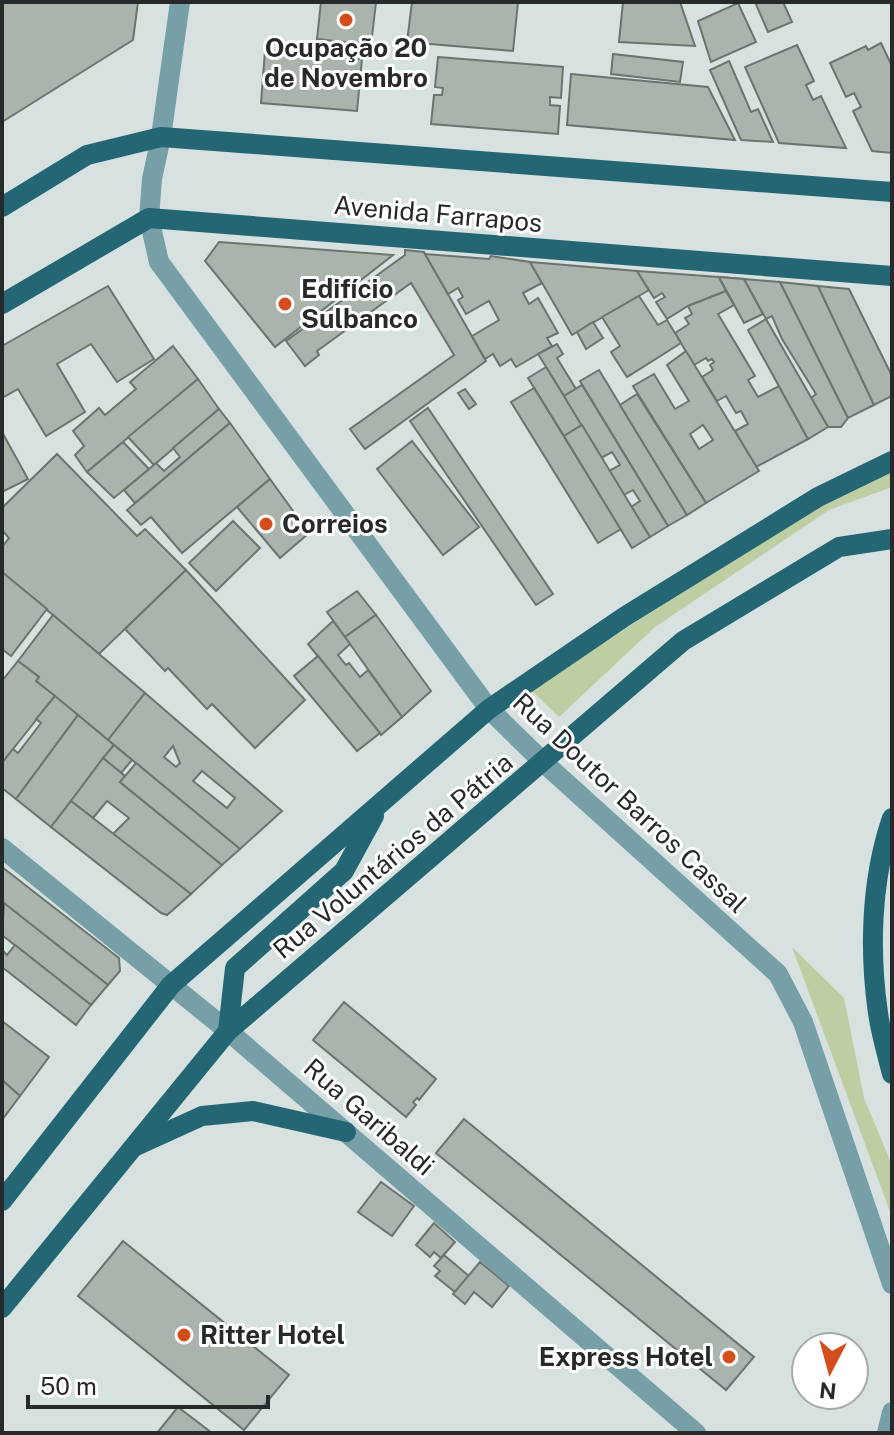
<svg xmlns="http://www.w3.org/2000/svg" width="894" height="1435" font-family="'Public Sans',sans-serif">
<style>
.green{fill:#bdcfa2}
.building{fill:#abb3ad;stroke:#6c746e;stroke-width:2;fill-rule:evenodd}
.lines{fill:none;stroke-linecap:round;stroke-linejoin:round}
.minor{stroke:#779fa8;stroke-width:20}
.major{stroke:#246673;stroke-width:20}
.poi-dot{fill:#d44d1c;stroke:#fff;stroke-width:3}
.labels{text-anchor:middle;stroke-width:6;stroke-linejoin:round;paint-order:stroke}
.poi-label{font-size:26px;font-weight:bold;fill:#262a2a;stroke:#fff;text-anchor:start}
.street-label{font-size:26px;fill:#262a2a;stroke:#fff}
</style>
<rect width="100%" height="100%" fill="#d7e2e0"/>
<g class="green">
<path d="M892 472V487L829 510 655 627 559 717 530 689 825 502Z"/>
<path d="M792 947 844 998 864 1098 892 1165V1217Z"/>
</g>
<g class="building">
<path d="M2 2H138L133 40 2 122Z"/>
<path d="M321 2H376L371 45 317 39Z"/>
<path d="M412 2H518L513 51 407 42Z"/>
<path d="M623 2H680L695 46 619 42Z"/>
<path d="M755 2H783L792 22 768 32Z"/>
<path d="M738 3 756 42 711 62 698 21Z"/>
<path d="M881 43 892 66V153L872 151 853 111 861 107 854 93 846 97 830 63 866 46 868 50Z"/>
<path d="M797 45 814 81 806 85 813 100 821 96 846 148 779 143 745 67Z"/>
<path d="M265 51 362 59 357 111 261 103Z"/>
<path d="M613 54 683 62 680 82 611 74Z"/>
<path d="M438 57 563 67 561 98 550 97V105L560 106 558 134 431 124 434 95H442L443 88 435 87Z"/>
<path d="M729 61 751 112 758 109 773 142 741 140 710 70Z"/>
<path d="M571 74 708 87 735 140 567 125Z"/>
<path d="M219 242 393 255 275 347 205 261Z"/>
<path d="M405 250 424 252 486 361 365 449 350 429 454 355 411 283 317 351 319 355 305 366 286 341 405 255Z"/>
<path d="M425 254 489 259 491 256 530 262 542 283 523 293 529 304 538 298 558 333 547 338 552 346 516 367 511 359 500 366 493 354 485 359 472 336 499 320 489 301 466 314 458 300 463 297 458 288 448 294Z"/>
<path d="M530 262 637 271 649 290 572 335Z"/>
<path d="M637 271 719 277 726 291 688 306 667 319 656 302 665 297 662 293 654 298Z"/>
<path d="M719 277 744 279 759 307 741 317Z"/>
<path d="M719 277 744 279 763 314 744 323Z"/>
<path d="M744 279 780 282 848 418 841 427H828L811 398 816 394 782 339 772 316 766 319Z"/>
<path d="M780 282 818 286 874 405 848 418Z"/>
<path d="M108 286 154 359 117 382 91 344 57 364 85 412 46 436 18 389 2 398V346Z"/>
<path d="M818 286 849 289 892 376V396L874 405Z"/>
<path d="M726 291 734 305 718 314 755 376 748 380 758 397 779 386 808 439 756 467 735 431 748 424 741 411 736 413 726 396 717 401 702 377 713 370 710 365 714 362 712 359 708 361 706 358 694 365 675 333 689 324 685 318 692 314 688 306Z"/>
<path d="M639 296 658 325 667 320 681 343 627 377 611 352 620 346 602 317Z"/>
<path d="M766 319 828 427 808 439 748 330Z"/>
<path d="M593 322 603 338 586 349 577 332Z"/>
<path d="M557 344 563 354 557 358 576 389 564 396 538 354Z"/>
<path d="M173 346 198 379 87 472 75 455 84 446 73 431 99 408 105 415 136 389 130 382Z"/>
<path d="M686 351 759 471 706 503 633 386 654 374 675 409 689 401 667 365ZM703 425 713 440 699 449 690 434Z"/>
<path d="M546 367 582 425 564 436 528 378Z"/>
<path d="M599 370 687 515 668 526 580 381Z"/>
<path d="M198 379 219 409 154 465 128 437Z"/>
<path d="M582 385 668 526 650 537 631 507 640 501 633 490 624 495 609 471 620 465 612 452 601 458 564 396Z"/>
<path d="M534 388 621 529 598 543 511 402Z"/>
<path d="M465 389 476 404 469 409 458 393Z"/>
<path d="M637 394 706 503 687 515 620 405Z"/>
<path d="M428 408 553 594 536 605 410 421Z"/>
<path d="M219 409 230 423 135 503 124 490 156 463 164 471 180 457 173 448Z"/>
<path d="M230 423 270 479 182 553 151 517 141 525 127 510Z"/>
<path d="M582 425 650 537 632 548 564 436Z"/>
<path d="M2 432 28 479 2 492Z"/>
<path d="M412 441 479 527 443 555 377 469Z"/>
<path d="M123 442 149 469 114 498 87 472Z"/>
<path d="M57 454 137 536 145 529 186 570 99 654 2 572V547L9 538 2 530V508Z"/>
<path d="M270 479 309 533 280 558 237 507Z"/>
<path d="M233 521 260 548 216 591 189 563Z"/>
<path d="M186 570 305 700 255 748 212 704 207 709 168 668 165 671 125 629Z"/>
<path d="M2 572 47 609 11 656 2 649Z"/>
<path d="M357 591 376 615 345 637 327 612Z"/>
<path d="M53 615 145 693 108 740 36 681 39 677 18 661Z"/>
<path d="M376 615 431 691 402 717 345 637Z"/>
<path d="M333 621 350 644 338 655 346 665 349 663 360 677 368 670 402 717 381 735 308 644Z"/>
<path d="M318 656 380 733 357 751 294 676Z"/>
<path d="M18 661 39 677 36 681 55 696 2 763V681Z"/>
<path d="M145 693 282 811 240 849 108 740ZM173 746 180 763 176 767 164 757ZM202 771 235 798 227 808 193 781Z"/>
<path d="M55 696 78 715 16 799 2 788V763L13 749 18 753 41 723 36 719Z"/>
<path d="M78 715 114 745 51 827 16 799Z"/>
<path d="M114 745 132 760 121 773 103 758Z"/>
<path d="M103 758 125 776 120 782 222 865 191 894 113 834 129 818 107 801 93 818 71 801Z"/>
<path d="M136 763 240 849 222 865 120 782Z"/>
<path d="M71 801 93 818 191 894 167 915 161 913 51 827Z"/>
<path d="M2 867 119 958 120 971 108 985 2 902Z"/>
<path d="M4 903 108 985 91 1005 2 935Z"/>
<path d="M15 945 91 1005 76 1025 2 967V950L7 955Z"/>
<path d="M344 1002 436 1079 419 1100 417 1098 413 1102 416 1105 406 1117 313 1040Z"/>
<path d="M2 1021 49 1057 20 1096 2 1080Z"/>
<path d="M2 1080 20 1096 2 1120Z"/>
<path d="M464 1119 754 1357 726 1390 436 1153Z"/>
<path d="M381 1182 414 1206 392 1236 358 1212Z"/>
<path d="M434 1223 455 1242 441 1258 434 1252 430 1257 416 1245Z"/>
<path d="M123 1241 289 1375 244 1430 78 1296Z"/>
<path d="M444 1255 469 1276 455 1292 435 1276 440 1271 434 1266Z"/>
<path d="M480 1262 509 1286 492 1307 474 1292 465 1304 453 1294Z"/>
<path d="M178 1407 212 1433H157Z"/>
</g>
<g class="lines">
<g class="minor">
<path d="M180 2 161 137 152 179 149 218 159 262 489 709 543 762 778 974 803 1022 892 1284"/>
<path d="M2 848 228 1031 696 1433"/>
<path d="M887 1433 892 1412"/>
</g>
<g class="major">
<path d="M2 207 87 155 161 137 892 192"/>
<path d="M2 304 149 218 892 276"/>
<path d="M892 818C871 879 869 950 878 1013 881 1034 887 1054 892 1074"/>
<path d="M228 1031 235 968 344 871 374 816"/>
<path d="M136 1146 202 1116 253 1111 346 1132"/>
<path d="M2 1201 171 985 489 709 624 617 818 497 892 461"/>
<path d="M2 1308 228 1031 683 641 839 547 892 539"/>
</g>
</g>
<g class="poi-dot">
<circle cx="346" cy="20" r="8"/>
<circle cx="285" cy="304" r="8"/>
<circle cx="266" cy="524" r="8"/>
<circle cx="184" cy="1335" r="8"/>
<circle cx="729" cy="1357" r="8"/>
</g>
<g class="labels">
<g class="poi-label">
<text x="346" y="57" text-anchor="middle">Ocupação 20<tspan x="346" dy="30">de Novembro</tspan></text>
<text x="301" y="298">Edifício<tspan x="301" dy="30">Sulbanco</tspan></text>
<text x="282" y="533">Correios</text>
<text x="200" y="1344">Ritter Hotel</text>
<text x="713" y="1366" text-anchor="end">Express Hotel</text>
</g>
<g class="street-label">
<text transform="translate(438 214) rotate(5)" y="9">Avenida Farrapos</text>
<text transform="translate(630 803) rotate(43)" y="9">Rua Doutor Barros Cassal</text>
<text transform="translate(393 856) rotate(-40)" y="9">Rua Voluntários da Pátria</text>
<text transform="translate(369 1117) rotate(41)" y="9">Rua Garibaldi</text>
</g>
</g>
<rect width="894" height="1435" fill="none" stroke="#262a2a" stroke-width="8"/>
<g transform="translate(830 1371) rotate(186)"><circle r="38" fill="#ffffff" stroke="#a8aaaa" stroke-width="2"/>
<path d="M0-6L14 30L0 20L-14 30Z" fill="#d44d1c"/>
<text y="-12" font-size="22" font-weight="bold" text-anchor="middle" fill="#262a2a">N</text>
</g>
<path d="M28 1395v12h240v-12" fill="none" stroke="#262a2a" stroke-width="4"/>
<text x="40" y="1395" font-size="24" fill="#262a2a" stroke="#ffffff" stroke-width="6" paint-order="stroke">50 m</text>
</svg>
